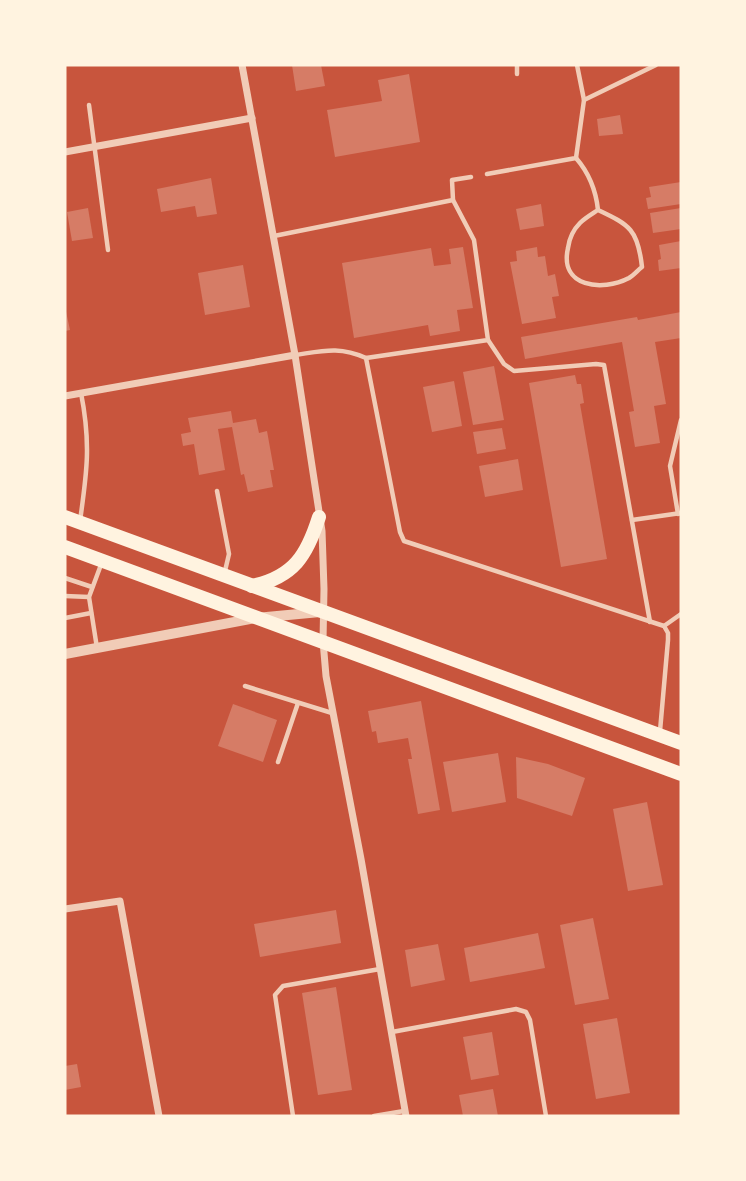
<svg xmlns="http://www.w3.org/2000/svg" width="746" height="1181" font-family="Manrope,sans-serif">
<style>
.building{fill:#d67c66}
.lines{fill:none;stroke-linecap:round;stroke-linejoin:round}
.service{stroke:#f1ccb7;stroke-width:4.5}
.minor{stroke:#f1ccb7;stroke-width:7}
.tertiary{stroke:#f1ccb7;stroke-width:10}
.trunk{stroke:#fff3e0;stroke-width:14}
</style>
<rect width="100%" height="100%" fill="#c8553d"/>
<g class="building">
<path d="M292 65H321L325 86 296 91Z"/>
<path d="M409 74 420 142 335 157 327 110 382 101 378 80Z"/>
<path d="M620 115 623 134 599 136 597 119Z"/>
<path d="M211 178 217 214 197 217 195 206 161 212 157 189Z"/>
<path d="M681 182V204L648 209 646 198 651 197 649 187Z"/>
<path d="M541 204 544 226 520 230 516 209Z"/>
<path d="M88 208 93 238 72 241 67 212Z"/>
<path d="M681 208V229L653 233 650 213Z"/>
<path d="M681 241V268L659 271 658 260 661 259 659 245Z"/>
<path d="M463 247 473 308 457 310 460 331 430 336 428 325 354 338 342 263 431 248 434 266 451 264 449 249Z"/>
<path d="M537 247 538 257 545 256 548 276 555 274 559 296 552 297 556 318 522 324 510 262 517 261 516 251Z"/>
<path d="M243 265 250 307 205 315 198 273Z"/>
<path d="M65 307 70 330 65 331Z"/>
<path d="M681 312V338L655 342 666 404 654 406 660 443 635 447 629 412 634 411 622 342 525 359 521 337 637 317 638 320Z"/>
<path d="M494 366 504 420 473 425 463 372Z"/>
<path d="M575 375 577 384H581L584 403 580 404 607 559 561 567 529 383Z"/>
<path d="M454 381 462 426 432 432 423 387Z"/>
<path d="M231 411 233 423 256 419 259 433 267 431 274 470H270L273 487 248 492 244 474 241 475 232 427 218 429 225 470 199 475 194 444 183 446 181 434 191 432 188 418Z"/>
<path d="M502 428 506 449 477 454 473 432Z"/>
<path d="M518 459 523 490 485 497 479 466Z"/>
<path d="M421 701 440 810 418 814 408 759H412L408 738 378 743 376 731 372 732 368 711Z"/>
<path d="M233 704 277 720 263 762 218 746Z"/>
<path d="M498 753 506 802 452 812 443 762Z"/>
<path d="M516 757 548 764 585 778 572 816 517 798Z"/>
<path d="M647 802 663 885 628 891 613 809Z"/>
<path d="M336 910 341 943 260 957 254 924Z"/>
<path d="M593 918 609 999 575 1005 560 925Z"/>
<path d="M538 933 545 968 470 982 464 948Z"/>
<path d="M438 944 445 980 411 987 405 950Z"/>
<path d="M336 987 352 1090 318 1095 302 993Z"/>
<path d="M617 1018 630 1093 596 1099 583 1024Z"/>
<path d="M492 1032 499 1075 471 1080 463 1037Z"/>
<path d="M77 1064 81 1087 65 1090V1066Z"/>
<path d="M493 1089 498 1116H463L459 1095Z"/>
</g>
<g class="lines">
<g class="service">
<path d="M517 65V74"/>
<path d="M584 100 656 65"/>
<path d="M89 105 108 250"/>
<path d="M576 158C589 173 596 191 598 210 592 214 585 218 580 223 573 230 569 240 568 248 559 287 602 292 629 278 634 275 638 270 642 267 638 230 630 225 598 210"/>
<path d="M487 174 576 158 584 100 577 65"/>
<path d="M274 236 453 200"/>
<path d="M488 340 504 364 514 371 596 364 604 365 650 622"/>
<path d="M295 355C323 351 339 346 366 358L400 532 404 541 664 626 668 633V640L660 731"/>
<path d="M366 358 488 340 474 240 453 200 452 180 471 177"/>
<path d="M217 491 229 554 225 571"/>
<path d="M678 514 670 466 681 420"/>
<path d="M632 520 681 513"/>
<path d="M80 521C87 472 91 443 81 393"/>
<path d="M65 578 92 587"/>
<path d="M65 596 89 597"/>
<path d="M65 618 91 613"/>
<path d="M664 626 681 614"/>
<path d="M97 648 89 597 102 562"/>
<path d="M245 686 332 713"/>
<path d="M278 762 298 703"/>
<path d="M392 1032 516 1009 526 1012 530 1020 546 1116"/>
<path d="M293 1116 275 995 283 986 380 969"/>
<path d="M374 1116 404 1111"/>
</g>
<g class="minor">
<path d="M242 65 295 355 322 531 324 589 323 641 326 676 361 859 406 1116"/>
<path d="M65 152 252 118"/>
<path d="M65 396 295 355"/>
<path d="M65 909 120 901 159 1116"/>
</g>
<path class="tertiary" d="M65 654 256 618 320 612"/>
<g class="trunk">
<path d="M65 517 681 743"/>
<path d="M65 547 681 774"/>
<path d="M252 586C294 577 307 555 319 517"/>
</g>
</g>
<rect width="746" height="1181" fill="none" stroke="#fff3e0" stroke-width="133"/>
</svg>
